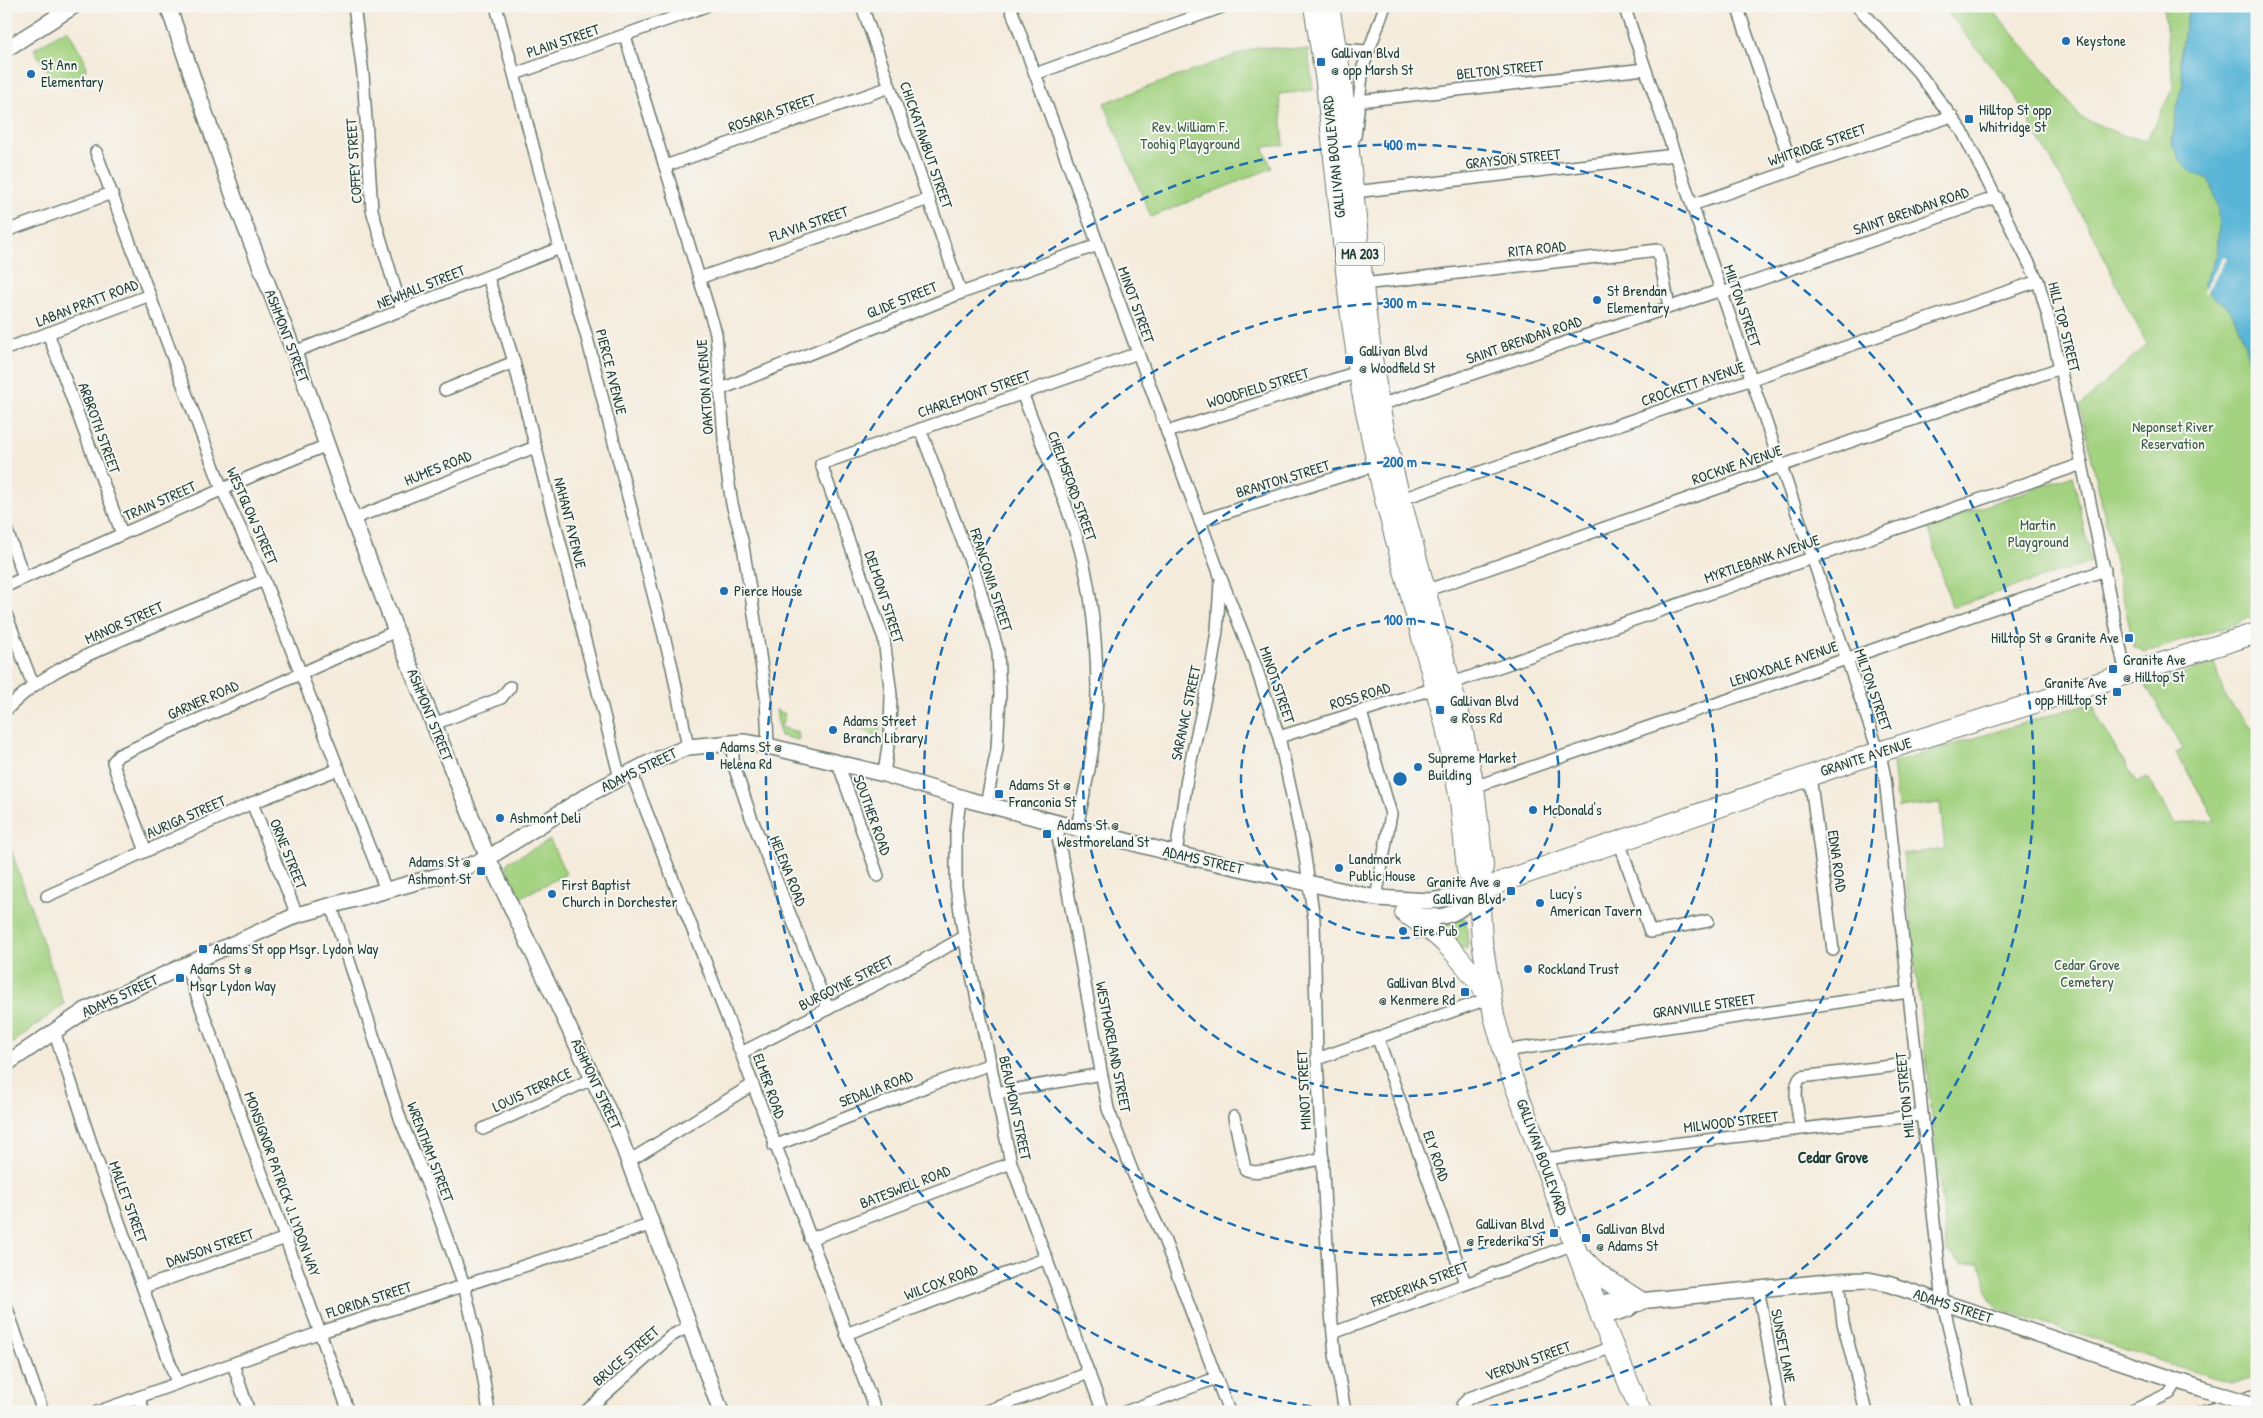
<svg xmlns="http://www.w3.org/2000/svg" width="2263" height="1418" font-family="'Patrick Hand',sans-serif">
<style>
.green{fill:#a3d280;stroke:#61885a}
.water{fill:#59b5d7;stroke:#3c7986}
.pier{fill:#f4ebdb}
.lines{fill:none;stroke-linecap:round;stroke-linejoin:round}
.street-casing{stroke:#6a7a6e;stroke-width:14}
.secondary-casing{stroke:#6a7a6e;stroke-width:18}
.highway-casing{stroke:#6a7a6e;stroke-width:22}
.street{stroke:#fff;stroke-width:11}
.secondary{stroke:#fff;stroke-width:15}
.highway{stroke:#fff;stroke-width:20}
.tram{stroke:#1f3d34;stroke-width:1}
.secondary-bridge-casing{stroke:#6a7a6e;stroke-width:18;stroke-linecap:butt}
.secondary-bridge{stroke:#fff;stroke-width:15}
.ring{fill:none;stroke:#1f6fb2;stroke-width:2.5;stroke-dasharray:9 6}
.poi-dot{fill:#1f6fb2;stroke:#f6f6f2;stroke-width:2}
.labels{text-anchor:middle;stroke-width:4;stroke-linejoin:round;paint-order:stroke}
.shield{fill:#f6f6f2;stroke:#60746d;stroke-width:1}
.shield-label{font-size:14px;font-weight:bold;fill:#1f3d34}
.street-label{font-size:15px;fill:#1f3d34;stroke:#f6f6f2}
.poi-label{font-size:15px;fill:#1f3d34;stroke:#f6f6f2;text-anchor:start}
.park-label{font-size:15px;fill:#395b43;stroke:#f6f6f2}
.neighbourhood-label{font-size:16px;font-weight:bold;fill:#1f3d34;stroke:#f6f6f2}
.centre{fill:#1f6fb2;stroke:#f6f6f2;stroke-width:2.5}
.ring-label{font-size:15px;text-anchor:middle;font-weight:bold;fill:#1f6fb2;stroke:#f6f6f2;stroke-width:4;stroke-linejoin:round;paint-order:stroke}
</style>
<rect width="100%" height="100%" fill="#f6f6f2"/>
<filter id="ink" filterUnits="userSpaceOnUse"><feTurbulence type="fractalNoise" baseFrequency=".02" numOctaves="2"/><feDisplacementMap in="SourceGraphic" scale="10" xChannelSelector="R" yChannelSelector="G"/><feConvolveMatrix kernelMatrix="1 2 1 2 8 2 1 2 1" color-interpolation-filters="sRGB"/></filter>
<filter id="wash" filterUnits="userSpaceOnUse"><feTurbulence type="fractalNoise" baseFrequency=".0096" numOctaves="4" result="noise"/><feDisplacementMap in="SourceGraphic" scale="20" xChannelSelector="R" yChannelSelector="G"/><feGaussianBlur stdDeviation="1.12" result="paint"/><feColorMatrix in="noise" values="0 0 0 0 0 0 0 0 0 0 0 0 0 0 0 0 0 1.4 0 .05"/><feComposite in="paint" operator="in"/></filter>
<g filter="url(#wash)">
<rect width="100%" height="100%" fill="#f4ebdb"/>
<g class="green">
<path d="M1942 6H1989L2050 76 2080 117 2122 135 2146 141 2174 86 2163 6H2257V615L2230 626 2145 652 2134 647 2080 406 2147 344 2121 294 2096 240 2012 91Z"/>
<path d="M67 29 84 58 86 69C79 81 69 83 56 85L34 49Z"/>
<path d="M1258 47 1308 50 1313 90 1279 94 1284 145 1263 147 1272 168 1151 217 1104 103Z"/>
<path d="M2073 475 2091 562 1952 607 1928 526Z"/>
<path d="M2214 663 2226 699 2257 733V1377L2231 1384 2001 1309C1979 1295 1991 1280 1978 1263L1963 1264 1947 1252 1903 854 1945 849 1940 803 1898 808 1893 763 2093 702 2097 716 2136 782 2148 777 2175 824 2216 820 2176 753 2183 749 2146 685Z"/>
<path d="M776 710 785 714 781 727 798 732 799 740 780 736Z"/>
<path d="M881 719 879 738 868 732 854 728V722Z"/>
<path d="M6 835 64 1004 6 1048Z"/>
<path d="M550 840 566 874 521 897 506 868 508 862Z"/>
<path d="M1463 918 1466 919 1468 945 1465 950 1438 926Z"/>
</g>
<path class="water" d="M2189 6H2257V390C2248 363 2245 334 2230 310 2223 299 2205 298 2204 284L2217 254 2219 223 2217 206 2212 186 2207 178 2191 172 2181 162 2172 143 2178 100 2183 85 2180 57Z"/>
<path class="pier" d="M2224 256 2227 258 2205 295 2203 292Z"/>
</g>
<g filter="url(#ink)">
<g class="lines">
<g class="street-casing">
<g id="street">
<path d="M354 6 363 74 372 210 402 311"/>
<path d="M496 6 560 248 586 334 672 667 688 747"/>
<path d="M862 6 961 293"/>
<path d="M1010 6 1221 578 1255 664 1279 737 1304 850 1314 919 1317 1059 1330 1302 1335 1354 1345 1412"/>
<path d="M1624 6 1881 759 1885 778 1943 1303 1968 1412"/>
<path d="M1737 6 1793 169"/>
<path d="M1857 6 1918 72 1962 131 2038 281 2048 316 2082 464 2126 675"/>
<path d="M625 36 716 333 726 465 732 504 742 540 754 614 766 697 768 746"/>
<path d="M1337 49 1367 51"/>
<path d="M515 74 706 6"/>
<path d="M1035 74 1225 6"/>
<path d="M1358 101 1645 69"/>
<path d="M1355 137 1363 67 1385 6"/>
<path d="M96 152 222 489 264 580 386 890"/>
<path d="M665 166 890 87"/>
<path d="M1354 192 1675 155"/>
<path d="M1692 205 1952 116"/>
<path d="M6 231 112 193"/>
<path d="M488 277 514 362 620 778"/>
<path d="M699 278 929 199"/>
<path d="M1363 284 1658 250 1669 306"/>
<path d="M1722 293 1997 197"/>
<path d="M48 333 122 534"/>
<path d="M6 349 150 295"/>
<path d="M294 352 560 248"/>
<path d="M445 390 514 362"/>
<path d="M719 390 961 293 1098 245"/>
<path d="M1022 393C1040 440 1061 487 1076 535 1095 596 1102 684 1093 746 1089 774 1082 801 1077 828"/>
<path d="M1374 407 1721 290"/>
<path d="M920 429 977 579 998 651 1000 694 997 749 986 805"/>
<path d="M1167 432 1358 372"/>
<path d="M1396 501 2038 281"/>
<path d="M353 519 535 447"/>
<path d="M1200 521 1376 465"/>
<path d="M6 529 24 577"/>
<path d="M6 586 252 476 327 445"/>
<path d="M1425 591 2060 368"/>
<path d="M6 614 33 685"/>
<path d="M6 710C41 674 79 659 123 639 170 619 217 600 264 580"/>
<path d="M1361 712 1391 814 1376 898"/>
<path d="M434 724 501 698 510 687"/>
<path d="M1279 737 1461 680 2082 464"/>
<path d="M733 742V763L751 817 828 1009"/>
<path d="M838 763 878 876"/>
<path d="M631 772 741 1053 876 1412"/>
<path d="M884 774 890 732 891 695 884 639 821 464 1138 353"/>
<path d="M1810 776 1833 950"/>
<path d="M1474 787 2105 570"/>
<path d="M960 798 956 833V886L964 937 1011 1163 1103 1412"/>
<path d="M252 803 297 915"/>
<path d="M1059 824 1058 837 1108 1109 1133 1173 1164 1239 1229 1412"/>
<path d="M1619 841 1650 932 1708 921"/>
<path d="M146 851 116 772 113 762 119 755 396 631"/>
<path d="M1176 854 1187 778 1210 675 1217 631 1220 583"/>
<path d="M47 896 252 803 339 769"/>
<path d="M331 905 401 1121 428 1186 464 1285 478 1344 489 1412"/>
<path d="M186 966 349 1412"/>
<path d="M54 1031 94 1152 177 1383"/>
<path d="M1378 1039 1465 1283"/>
<path d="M1504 1051 1908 992"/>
<path d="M741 1053 920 962 964 937"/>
<path d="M1317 1059 1490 998"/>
<path d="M996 1093 1101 1074"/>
<path d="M1234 1117 1245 1169C1256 1178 1307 1161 1323 1158"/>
<path d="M1800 1128C1799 1115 1791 1087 1801 1077L1916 1063"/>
<path d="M483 1129 594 1078"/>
<path d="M774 1146 928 1086 991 1064"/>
<path d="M1543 1159 1922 1115"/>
<path d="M629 1161 752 1085"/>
<path d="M810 1239 1011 1163"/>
<path d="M1838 1281 1843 1323 1866 1412"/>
<path d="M144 1287 286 1238"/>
<path d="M1758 1288 1780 1408"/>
<path d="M6 1306 43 1412"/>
<path d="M1333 1333 1574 1244"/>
<path d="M846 1334 1047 1258"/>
<path d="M233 1364 249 1412"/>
<path d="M139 1397 144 1412"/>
<path d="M97 1412 321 1332 653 1224"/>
<path d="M585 1412 671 1336 690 1326"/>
<path d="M985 1412 1089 1373"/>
<path d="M1125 1412 1216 1378"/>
<path d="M1462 1412V1405L1469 1398 1613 1347"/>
<path d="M2130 1412 2170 1393 2178 1380"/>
</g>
</g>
<g class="secondary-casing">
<g id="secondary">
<path d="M168 6 236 203 294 352 353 519 396 631 488 858 616 1127 721 1412"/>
<path d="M6 49 74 6"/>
<path d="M1411 914C1446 921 1453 916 1479 893"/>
<path d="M6 1064 86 1010 297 915 456 871 488 858 591 793 649 763 688 747 743 742 768 746 884 774 973 801 1176 854 1376 898 1430 901 1479 893"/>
<path d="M1597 1304 1625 1298 1639 1301 1838 1281 1868 1280 1888 1284 2203 1389"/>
<path d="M1602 1317 1628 1309 1639 1301"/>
</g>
</g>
<g class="highway-casing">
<g id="highway">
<path d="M1314 6 1326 82 1350 308 1362 392 1383 492 1446 727 1460 800 1467 870 1479 893"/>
<path d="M1329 6 1342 84 1367 324 1379 405 1394 475 1460 718 1474 787 1483 865 1479 893 1482 941 1494 1016 1509 1069 1604 1325 1641 1412"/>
<path d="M1479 893 1501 882 1879 752 2257 633"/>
<path d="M1405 913C1444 936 1462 960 1488 995"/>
<path d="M1583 1259 1598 1274 1639 1301"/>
</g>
</g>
<use href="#street" class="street"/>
<use href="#secondary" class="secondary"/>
<use href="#highway" class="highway"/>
<path class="tram" d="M2184 1412 2257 1387"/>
<g class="secondary-bridge-casing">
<path id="secondary-bridge" d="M2203 1389 2257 1406"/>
</g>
<use href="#secondary-bridge" class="secondary-bridge"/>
</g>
</g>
<g class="ring">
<circle cx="1400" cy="779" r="159"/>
<circle cx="1400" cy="779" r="317"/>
<circle cx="1400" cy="779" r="476"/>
<path d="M1356 1411A634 634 0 1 1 1444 1411"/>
</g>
<g class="poi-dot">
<circle cx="2066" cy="41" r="5"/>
<rect x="1316" y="57" width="10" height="10" rx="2.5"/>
<circle cx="31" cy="74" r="5"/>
<rect x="1964" y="114" width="10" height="10" rx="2.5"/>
<circle cx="1597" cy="300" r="5"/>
<rect x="1344" y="355" width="10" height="10" rx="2.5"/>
<circle cx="724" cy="591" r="5"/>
<rect x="2124" y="633" width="10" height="10" rx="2.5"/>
<rect x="2108" y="664" width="10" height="10" rx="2.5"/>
<rect x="2112" y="687" width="10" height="10" rx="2.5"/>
<rect x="1435" y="705" width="10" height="10" rx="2.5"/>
<circle cx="833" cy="730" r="5"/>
<rect x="705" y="751" width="10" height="10" rx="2.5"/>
<circle cx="1418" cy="767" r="5"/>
<rect x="994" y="789" width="10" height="10" rx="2.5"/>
<circle cx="1533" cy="810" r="5"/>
<circle cx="500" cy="818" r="5"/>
<rect x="1042" y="829" width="10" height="10" rx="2.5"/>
<circle cx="1339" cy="868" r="5"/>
<rect x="476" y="866" width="10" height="10" rx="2.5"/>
<rect x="1506" y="886" width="10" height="10" rx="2.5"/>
<circle cx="552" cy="894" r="5"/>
<circle cx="1540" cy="903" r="5"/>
<circle cx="1403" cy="931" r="5"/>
<rect x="198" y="944" width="10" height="10" rx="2.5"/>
<circle cx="1528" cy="969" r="5"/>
<rect x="175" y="973" width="10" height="10" rx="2.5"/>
<rect x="1460" y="987" width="10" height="10" rx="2.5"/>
<rect x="1549" y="1228" width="10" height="10" rx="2.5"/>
<rect x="1581" y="1233" width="10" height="10" rx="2.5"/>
</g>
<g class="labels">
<rect class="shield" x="1336" y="242.5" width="48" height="23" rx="4"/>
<g class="shield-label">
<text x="1360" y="259">MA 203</text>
</g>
<g class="street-label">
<text transform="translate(563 41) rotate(-19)" y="5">PLAIN STREET</text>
<text transform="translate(1500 70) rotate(-6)" y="5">BELTON STREET</text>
<text transform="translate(772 113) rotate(-19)" y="5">ROSARIA STREET</text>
<text transform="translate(926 145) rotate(71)" y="5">CHICKATAWBUT STREET</text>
<text transform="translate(1817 145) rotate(-19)" y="5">WHITRIDGE STREET</text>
<text transform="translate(1334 157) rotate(-96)" y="5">GALLIVAN BOULEVARD</text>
<text transform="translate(1513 159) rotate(-6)" y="5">GRAYSON STREET</text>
<text transform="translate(354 161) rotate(-94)" y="5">COFFEY STREET</text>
<text transform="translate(1911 211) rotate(-19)" y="5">SAINT BRENDAN ROAD</text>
<text transform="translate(809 224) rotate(-19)" y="5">FLAVIA STREET</text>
<text transform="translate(1537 249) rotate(-6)" y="5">RITA ROAD</text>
<text transform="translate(421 287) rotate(-22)" y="5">NEWHALL STREET</text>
<text transform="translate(902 300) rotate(-22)" y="5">GLIDE STREET</text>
<text transform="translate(87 303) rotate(-21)" y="5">LABAN PRATT ROAD</text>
<text transform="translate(1136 305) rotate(70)" y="5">MINOT STREET</text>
<text transform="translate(1742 306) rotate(71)" y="5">MILTON STREET</text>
<text transform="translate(2064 327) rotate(76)" y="5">HILL TOP STREET</text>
<text transform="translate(287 336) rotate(69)" y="5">ASHMONT STREET</text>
<text transform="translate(1524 340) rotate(-19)" y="5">SAINT BRENDAN ROAD</text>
<text transform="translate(611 372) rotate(76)" y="5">PIERCE AVENUE</text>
<text transform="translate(1693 384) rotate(-19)" y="5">CROCKETT AVENUE</text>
<text transform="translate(705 387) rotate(-94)" y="5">OAKTON AVENUE</text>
<text transform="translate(1258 388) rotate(-17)" y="5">WOODFIELD STREET</text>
<text transform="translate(974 394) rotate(-19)" y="5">CHARLEMONT STREET</text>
<text transform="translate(99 428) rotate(70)" y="5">ARBROTH STREET</text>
<text transform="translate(1737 465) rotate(-19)" y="5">ROCKNE AVENUE</text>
<text transform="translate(438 468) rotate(-22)" y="5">HUMES ROAD</text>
<text transform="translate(1283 479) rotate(-17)" y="5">BRANTON STREET</text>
<text transform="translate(1072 486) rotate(70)" y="5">CHELMSFORD STREET</text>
<text transform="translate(160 501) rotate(-24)" y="5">TRAIN STREET</text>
<text transform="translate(252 516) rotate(66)" y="5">WESTGLOW STREET</text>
<text transform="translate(570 523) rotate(76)" y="5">NAHANT AVENUE</text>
<text transform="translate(1762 559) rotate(-19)" y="5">MYRTLEBANK AVENUE</text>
<text transform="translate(991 580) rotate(72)" y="5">FRANCONIA STREET</text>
<text transform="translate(884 597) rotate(72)" y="5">DELMONT STREET</text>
<text transform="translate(124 623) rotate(-24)" y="5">MANOR STREET</text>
<text transform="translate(1784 664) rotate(-19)" y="5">LENOXDALE AVENUE</text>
<text transform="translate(1277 685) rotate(71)" y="5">MINOT STREET</text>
<text transform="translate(1873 690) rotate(71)" y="5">MILTON STREET</text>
<text transform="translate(1360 696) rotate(-17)" y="5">ROSS ROAD</text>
<text transform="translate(203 700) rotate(-24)" y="5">GARNER ROAD</text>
<text transform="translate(1186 713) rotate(-78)" y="5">SARANAC STREET</text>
<text transform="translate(430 715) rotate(68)" y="5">ASHMONT STREET</text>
<text transform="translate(1866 757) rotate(-18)" y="5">GRANITE AVENUE</text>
<text transform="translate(639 770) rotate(-26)" y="5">ADAMS STREET</text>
<text transform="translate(872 815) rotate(70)" y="5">SOUTHER ROAD</text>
<text transform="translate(186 817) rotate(-24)" y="5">AURIGA STREET</text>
<text transform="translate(288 854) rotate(68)" y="5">ORNE STREET</text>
<text transform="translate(1203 860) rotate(13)" y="5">ADAMS STREET</text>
<text transform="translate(1837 861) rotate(82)" y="5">EDNA ROAD</text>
<text transform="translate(788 871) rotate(68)" y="5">HELENA ROAD</text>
<text transform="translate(846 983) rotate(-27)" y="5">BURGOYNE STREET</text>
<text transform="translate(120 996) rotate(-25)" y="5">ADAMS STREET</text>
<text transform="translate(1704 1006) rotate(-8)" y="5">GRANVILLE STREET</text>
<text transform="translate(1113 1047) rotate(79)" y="5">WESTMORELAND STREET</text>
<text transform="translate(596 1084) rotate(65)" y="5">ASHMONT STREET</text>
<text transform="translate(769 1086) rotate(70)" y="5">ELMER ROAD</text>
<text transform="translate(876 1089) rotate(-21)" y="5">SEDALIA ROAD</text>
<text transform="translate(532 1090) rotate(-25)" y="5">LOUIS TERRACE</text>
<text transform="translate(1304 1090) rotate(-93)" y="5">MINOT STREET</text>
<text transform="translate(1905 1095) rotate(-96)" y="5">MILTON STREET</text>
<text transform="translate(1015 1108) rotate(78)" y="5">BEAUMONT STREET</text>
<text transform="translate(1731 1122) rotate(-7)" y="5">MILWOOD STREET</text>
<text transform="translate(430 1152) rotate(69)" y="5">WRENTHAM STREET</text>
<text transform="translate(1436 1156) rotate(71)" y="5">ELY ROAD</text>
<text transform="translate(1542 1157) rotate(70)" y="5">GALLIVAN BOULEVARD</text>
<text transform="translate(282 1184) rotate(70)" y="5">MONSIGNOR PATRICK J. LYDON WAY</text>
<text transform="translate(905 1187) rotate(-21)" y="5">BATESWELL ROAD</text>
<text transform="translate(128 1202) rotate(70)" y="5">MALLET STREET</text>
<text transform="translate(210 1248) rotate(-19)" y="5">DAWSON STREET</text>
<text transform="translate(941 1282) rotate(-21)" y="5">WILCOX ROAD</text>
<text transform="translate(1420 1284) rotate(-21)" y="5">FREDERIKA STREET</text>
<text transform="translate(369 1300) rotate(-18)" y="5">FLORIDA STREET</text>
<text transform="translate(1953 1306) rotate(18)" y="5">ADAMS STREET</text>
<text transform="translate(1783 1346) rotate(79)" y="5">SUNSET LANE</text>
<text transform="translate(626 1356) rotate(-41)" y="5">BRUCE STREET</text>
<text transform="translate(1528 1361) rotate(-20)" y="5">VERDUN STREET</text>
</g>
<g class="poi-label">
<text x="2076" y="46">Keystone</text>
<text x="1331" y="58">Gallivan Blvd<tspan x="1331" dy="17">@ opp Marsh St</tspan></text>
<text x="41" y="70">St Ann<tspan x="41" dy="17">Elementary</tspan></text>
<text x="1979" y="115">Hilltop St opp<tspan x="1979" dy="17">Whitridge St</tspan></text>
<text x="1607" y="296">St Brendan<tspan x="1607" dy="17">Elementary</tspan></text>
<text x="1359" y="356">Gallivan Blvd<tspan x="1359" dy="17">@ Woodfield St</tspan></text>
<text x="734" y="596">Pierce House</text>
<text x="2119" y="643" text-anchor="end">Hilltop St @ Granite Ave</text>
<text x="2123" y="665">Granite Ave<tspan x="2123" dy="17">@ Hilltop St</tspan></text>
<text x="2107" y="688" text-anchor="end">Granite Ave<tspan x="2107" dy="17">opp Hilltop St</tspan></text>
<text x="1450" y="706">Gallivan Blvd<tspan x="1450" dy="17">@ Ross Rd</tspan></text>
<text x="843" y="726">Adams Street<tspan x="843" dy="17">Branch Library</tspan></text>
<text x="720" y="752">Adams St @<tspan x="720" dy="17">Helena Rd</tspan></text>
<text x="1428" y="763">Supreme Market<tspan x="1428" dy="17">Building</tspan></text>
<text x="1009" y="790">Adams St @<tspan x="1009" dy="17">Franconia St</tspan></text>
<text x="1543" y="815">McDonald's</text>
<text x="510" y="823">Ashmont Deli</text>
<text x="1057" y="830">Adams St @<tspan x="1057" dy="17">Westmoreland St</tspan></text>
<text x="1349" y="864">Landmark<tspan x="1349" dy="17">Public House</tspan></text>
<text x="471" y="867" text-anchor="end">Adams St @<tspan x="471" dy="17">Ashmont St</tspan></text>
<text x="1501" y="887" text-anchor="end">Granite Ave @<tspan x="1501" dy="17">Gallivan Blvd</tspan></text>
<text x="562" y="890">First Baptist<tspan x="562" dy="17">Church in Dorchester</tspan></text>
<text x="1550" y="899">Lucy's<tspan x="1550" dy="17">American Tavern</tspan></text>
<text x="1413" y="936">Eire Pub</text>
<text x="213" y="954">Adams St opp Msgr. Lydon Way</text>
<text x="190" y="974">Adams St @<tspan x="190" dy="17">Msgr Lydon Way</tspan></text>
<text x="1538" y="974">Rockland Trust</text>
<text x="1455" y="988" text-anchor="end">Gallivan Blvd<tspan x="1455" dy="17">@ Kenmere Rd</tspan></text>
<text x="1544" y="1229" text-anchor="end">Gallivan Blvd<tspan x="1544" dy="17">@ Frederika St</tspan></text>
<text x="1596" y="1234">Gallivan Blvd<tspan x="1596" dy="17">@ Adams St</tspan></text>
</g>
<g class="park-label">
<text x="1190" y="132">Rev. William F.<tspan x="1190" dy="17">Toohig Playground</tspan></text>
<text x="2173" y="432">Neponset River<tspan x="2173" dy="17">Reservation</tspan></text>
<text x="2038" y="530">Martin<tspan x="2038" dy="17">Playground</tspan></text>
<text x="2087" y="970">Cedar Grove<tspan x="2087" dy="17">Cemetery</tspan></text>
</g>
<g class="neighbourhood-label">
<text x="1833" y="1163">Cedar Grove</text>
</g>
</g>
<circle cx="1400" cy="779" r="8" class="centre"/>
<g class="ring-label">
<text x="1400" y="150">400 m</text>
<text x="1400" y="308">300 m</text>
<text x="1400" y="467">200 m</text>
<text x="1400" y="625">100 m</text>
</g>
<rect width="2263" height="1418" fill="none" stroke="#f6f6f2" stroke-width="25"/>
</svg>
